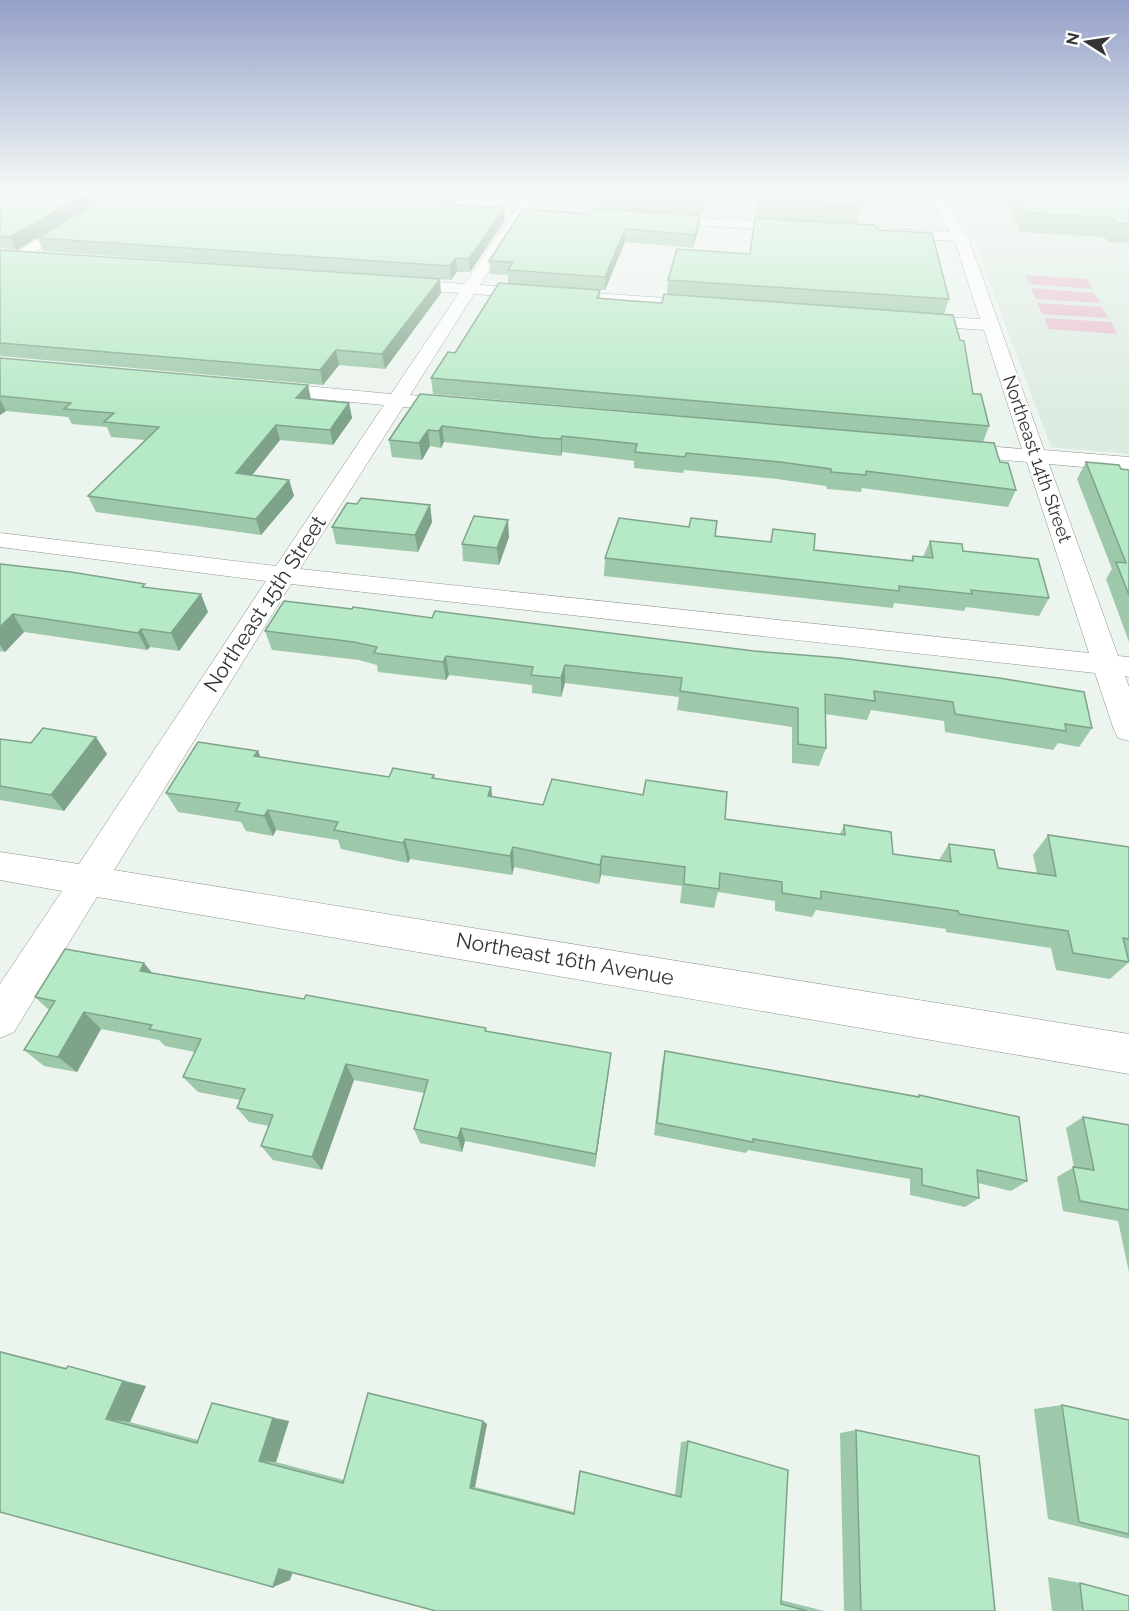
<svg xmlns="http://www.w3.org/2000/svg" width="1129" height="1611" font-family="Raleway,sans-serif">
<style>
.built{fill:#dcebe0}
.green{fill:#e7bbcc}
.lines{fill:none;stroke-linecap:round;stroke-linejoin:round}
.minor-casing{stroke:#8c938e;stroke-width:1}
.minor{fill:#fff;fill-rule:evenodd}
.wall{fill:#9dc8a9}
.shaded-wall{fill:#7fa38a}
.building{fill:#b6e9c5;stroke:#7fa38a;stroke-width:1.5}
.labels{text-anchor:middle;stroke-width:5;stroke-linejoin:round;paint-order:stroke}
.far-street-label{font-size:18px;fill:#323533;stroke:#fff}
.street-label{font-size:21px;fill:#323533;stroke:#fff}
</style>
<rect width="100%" height="100%" fill="#ecf4ee"/>
<g class="built">
<path d="M546 192H942L955 233 536 208Z"/>
<path d="M956 192H1129V454L1051 447Z"/>
</g>
<g class="green">
<path d="M1025 275 1087 279 1092 289 1030 284Z"/>
<path d="M1031 288 1094 293 1100 303 1036 299Z"/>
<path d="M1037 303 1102 307 1108 318 1042 314Z"/>
<path d="M1044 318 1111 322 1117 334 1049 329Z"/>
</g>
<g class="lines">
<g class="minor-casing">
<g id="minor">
<path d="M117 192H133L0 273V261Z"/>
<path d="M527 192H540L480 285 708 301 716 306 708 311 474 294 410 395 461 400 468 402 471 406 468 410 461 412 403 407 300 569 1089 653 1027 462 951 455 943 454 940 449 943 444 951 443 1022 449 984 330 912 325 903 320 912 315 980 319 955 241 888 237 881 233 888 229 950 232 929 192H942L957 222 968 237 1044 450 1129 457V471L1049 464 1118 656 1129 657V677L1125 676 1129 687V741L1118 738 1114 730 1095 673 291 584 114 870 1129 1034V1074L97 897 14 1032 0 1038V984L62 891 0 880V852L79 864 266 581 0 547V533L276 566 384 405 264 394 254 388 264 382 391 394 459 293 397 289 389 284 397 279 465 284Z"/>
<path d="M654 215 800 224 807 228 800 232 649 222V216Z"/>
</g>
</g>
<use href="#minor" class="minor"/>
</g>
<g class="wall">
<path d="M0 192H113L16 250 0 248Z"/>
<path d="M307 192H500L496 197 482 202Z"/>
<path d="M598 192H848L862 205 857 224 949 299 944 314 973 394 989 426 983 442 1000 462 1016 490 1008 507 862 488 861 492 827 489 826 486 777 479 684 470 683 473 634 468V461L562 452 561 456 543 454 444 442 441 448 430 446 422 460 392 457 389 440 420 394 934 438 433 394 431 378 455 353 508 283V275L490 274 489 261 523 209 699 228 693 248 625 242 605 290H600V298L662 303 667 294 668 280 750 254 758 198 706 200 702 215 598 209Z"/>
<path d="M996 192H1129V243L1108 242 1104 237 1021 232 1003 194 997 193Z"/>
<path d="M450 205 504 208 505 220 470 272H457L451 280 43 251 38 238Z"/>
<path d="M0 250 441 293 385 369 339 365 323 385 0 356Z"/>
<path d="M0 358 308 385 311 400 349 403 352 418 333 445 280 440 252 475 289 480 294 496 261 535 96 512 88 496 145 440 111 437 107 427 72 424 68 417 6 411 0 415Z"/>
<path d="M1086 462 1129 470V642L1106 579 1112 569 1077 479Z"/>
<path d="M357 504 430 505 432 522 418 552 336 544 332 527Z"/>
<path d="M689 527 715 536 770 542 773 529 814 550 911 560 913 556 923 557 930 541 963 551 1049 598 1039 616 966 607 964 611 894 603 893 608 604 576 605 558Z"/>
<path d="M509 537 499 565 463 561 462 544Z"/>
<path d="M0 564 147 588 208 612 179 651 150 647 147 650 24 632 5 652 0 651Z"/>
<path d="M432 618 754 651 1092 728 1079 747 1058 743 1053 750 945 732 944 721 871 710 867 720 825 714 826 748 819 766 792 763V727L677 710 679 697 565 683 561 697 532 693V685L449 675 446 680 378 672 377 665 359 660 272 650 265 631Z"/>
<path d="M0 739 107 754 64 811 0 800Z"/>
<path d="M258 751 260 757 389 777 434 775 435 779 491 787 492 797 543 805 725 819 840 834 844 825 893 854 939 860 949 844 998 868 1037 873 1033 855 1048 835 1129 847V962L1110 979 1056 970 1051 948 946 932V929L816 910 812 917 775 911V901L718 892 714 908 680 903 682 886 601 875 599 884 514 867 512 875 410 859 408 863 341 849 338 840 276 830 273 836 246 831 241 822 178 812 166 793Z"/>
<path d="M153 973 304 999 486 1028V1032L609 1069 595 1167 465 1141 462 1152 420 1143 414 1129 424 1093 354 1080 322 1170 273 1160 261 1146 269 1126 249 1122 237 1108 240 1100 198 1092 183 1077 195 1052 165 1046 159 1040 101 1029 77 1072 44 1066 24 1050 49 1010 35 997Z"/>
<path d="M665 1051 917 1097 919 1095 1027 1181 1011 1191 978 1183 979 1198 965 1207 910 1195V1179L748 1150 746 1153 654 1135 662 1064Z"/>
<path d="M1083 1117 1129 1125V1272L1118 1221 1063 1211 1057 1177 1074 1167 1066 1128Z"/>
<path d="M0 1351 67 1368 68 1366 146 1386 130 1422 198 1440 212 1403 289 1421 276 1462 344 1480 487 1424 475 1487 574 1512 579 1472 580 1471 675 1495 681 1442 688 1441 781 1600 824 1611H436L293 1572 290 1580 273 1587 0 1512Z"/>
<path d="M1062 1405 1129 1420V1539L1048 1519 1034 1409Z"/>
<path d="M856 1430 995 1611H844L840 1433Z"/>
<path d="M1048 1577 1080 1583 1129 1611H1052Z"/>
</g>
<g class="shaded-wall">
<path d="M89 192H113L16 250 11 237Z"/>
<path d="M482 192H500L496 197 482 202Z"/>
<path d="M705 192H707L706 200 702 215Z"/>
<path d="M450 200 451 213 439 204Z"/>
<path d="M504 208 505 220 470 272 469 259Z"/>
<path d="M700 215 699 228 693 248 695 235Z"/>
<path d="M625 229V242L605 290V277Z"/>
<path d="M456 258 457 272 451 280 450 266Z"/>
<path d="M440 279 441 293 385 369 382 354Z"/>
<path d="M336 350 339 365 323 385 320 370Z"/>
<path d="M308 385 311 400 296 398Z"/>
<path d="M0 399 6 411 0 415Z"/>
<path d="M349 403 352 418 333 445 330 430Z"/>
<path d="M276 425 280 440 241 489 236 473Z"/>
<path d="M442 426 444 442 441 448 439 431Z"/>
<path d="M428 430 430 446 422 460 419 443Z"/>
<path d="M562 436V452L561 456V439Z"/>
<path d="M289 480 294 496 261 535 256 519Z"/>
<path d="M430 505 432 522 418 552 415 535Z"/>
<path d="M508 520 509 537 499 565 497 548Z"/>
<path d="M201 594 208 612 179 651 171 633Z"/>
<path d="M13 614 24 632 5 652 0 645V627Z"/>
<path d="M141 629 150 647 147 650 138 633Z"/>
<path d="M446 656 449 675 446 680 443 662Z"/>
<path d="M565 665V683L561 697V678Z"/>
<path d="M96 737 107 754 64 811 51 795Z"/>
<path d="M258 751 266 771 254 756Z"/>
<path d="M491 787 493 807 488 796Z"/>
<path d="M268 810 276 830 273 836 264 816Z"/>
<path d="M405 839 410 859 408 863 403 843Z"/>
<path d="M513 847 514 867 512 875 510 856Z"/>
<path d="M602 856 601 875 599 884 600 865Z"/>
<path d="M144 963 159 981 140 971Z"/>
<path d="M84 1012 101 1029 77 1072 58 1057Z"/>
<path d="M611 1053 609 1069 595 1167 596 1154Z"/>
<path d="M346 1064 354 1080 322 1170 312 1157Z"/>
<path d="M461 1128 465 1141 462 1152 458 1138Z"/>
<path d="M123 1381 146 1386 130 1422 106 1419Z"/>
<path d="M273 1418 289 1421 276 1462 259 1461Z"/>
<path d="M483 1421 487 1424 475 1487 470 1488Z"/>
<path d="M295 1563 290 1580 273 1587 279 1569Z"/>
</g>
<g class="building">
<path d="M0 192H89L11 237 0 236Z"/>
<path d="M114 192H301L450 200 439 204 504 208 469 259 456 258 450 266 38 238Z"/>
<path d="M630 192H705L704 196Z"/>
<path d="M759 192H848L862 205 758 199Z"/>
<path d="M1017 192H1129V224L1116 223 1113 218 1028 213Z"/>
<path d="M523 209 590 214 592 209 700 215 695 235 625 229 605 277 508 270 513 262 489 261Z"/>
<path d="M755 218 874 225 879 230 932 233 949 299 668 280 677 249 750 254Z"/>
<path d="M0 250 440 279 382 354 336 350 320 370 0 343Z"/>
<path d="M499 283 600 290 597 298 633 301 662 303 664 294 953 315 960 340 964 341 973 394H981L989 426 431 378 448 352 455 353Z"/>
<path d="M0 358 308 385 296 398 349 403 330 430 276 425 236 473 289 480 256 519 88 496 159 427 104 422 114 413 64 409 71 403 0 396Z"/>
<path d="M420 394 994 443 1000 462 1008 463 1016 490 866 471V475L831 472V469L780 462 686 453 685 457 635 452 637 444 562 436 561 439 543 438 442 426 439 431 428 430 419 443 389 440Z"/>
<path d="M1086 462 1119 465 1121 469 1129 470V595L1116 562 1126 563Z"/>
<path d="M361 498 430 505 415 535 332 527 347 503 357 504Z"/>
<path d="M474 516 508 520 497 548 462 544Z"/>
<path d="M619 518 689 527 691 518 717 521 715 536 771 542 773 529 815 534 814 550 913 561V556L933 558 930 541 962 544 963 551 1038 559 1049 598 971 590 972 594 899 586V591L605 558Z"/>
<path d="M0 564 71 572 145 584 142 587 201 594 171 633 141 629 138 633 13 614 0 627Z"/>
<path d="M284 601 352 609 353 607 432 618 435 611 754 651 840 658 999 678 1084 692 1092 728 1065 724 1066 731 955 714 953 702 874 691 875 701 825 694 826 748 798 744V708L680 691 682 678 565 665 561 678 531 675 533 667 446 656 443 662 374 653 377 647 354 642 265 631Z"/>
<path d="M43 728 96 737 51 795 0 786V739L31 743Z"/>
<path d="M198 742 258 751 254 756 389 777 393 768 434 775 432 778 491 787 488 796 543 805 552 779 643 795 646 780 727 792 725 819 845 835 844 825 891 832 893 854 951 862 949 844 994 850 998 868 1056 876 1048 835 1129 847V939L1123 938 1129 962 1073 953 1068 931 959 914 958 911 821 891V899L782 893V882L720 873 719 889 684 884 685 867 602 856 600 865 513 847 510 856 405 839 403 843 334 830 338 822 268 810 264 816 236 811 240 803 166 793Z"/>
<path d="M65 949 144 963 140 971 304 999 306 995 486 1028 485 1031 611 1053 596 1154 461 1128 458 1138 414 1129 428 1080 346 1064 312 1157 261 1146 273 1115 237 1108 245 1089 183 1077 201 1039 149 1029 152 1025 84 1012 58 1057 24 1050 55 1001 35 997Z"/>
<path d="M665 1051 919 1097V1095L1019 1117 1027 1181 977 1170 979 1198 922 1185V1169L753 1139V1142L657 1123Z"/>
<path d="M1083 1117 1129 1125V1210L1080 1201 1073 1167 1094 1170Z"/>
<path d="M0 1352 66 1369 68 1366 123 1381 106 1419 197 1443 212 1403 273 1418 259 1461 343 1483 368 1393 483 1421 470 1488 574 1514 580 1471 681 1497 688 1441 788 1470 781 1604 807 1611H436L279 1569 273 1587 0 1512Z"/>
<path d="M1062 1405 1129 1420V1534L1079 1522Z"/>
<path d="M856 1430 979 1456 995 1611H861Z"/>
<path d="M1080 1583 1129 1596V1611H1083Z"/>
</g>
<linearGradient id="sky" x2="0" y2="1"><stop stop-color="#94a0c8"/><stop offset="0.46" stop-color="#f6faf7"/><stop offset="1" stop-color="#f6faf7" stop-opacity="0"/></linearGradient>
<rect width="1129" height="417" fill="url(#sky)"/>
<g class="labels">
<g class="far-street-label">
<text transform="translate(1037 459) rotate(71)" y="6">Northeast 14th Street</text>
</g>
<g class="street-label">
<text transform="translate(265 604) rotate(-57)" y="7">Northeast 15th Street</text>
<text transform="translate(565 959) rotate(10)" y="7">Northeast 16th Avenue</text>
</g>
</g>
<g transform="translate(1087 42) rotate(282)" stroke="#ffffff" stroke-width="4.5" paint-order="stroke">
<path d="M0-4.5L10 22L0 15L-10 22Z" fill="#323533"/>
<text y="-9" font-size="16" font-weight="bold" text-anchor="middle" fill="#323533">N</text>
</g>
</svg>
